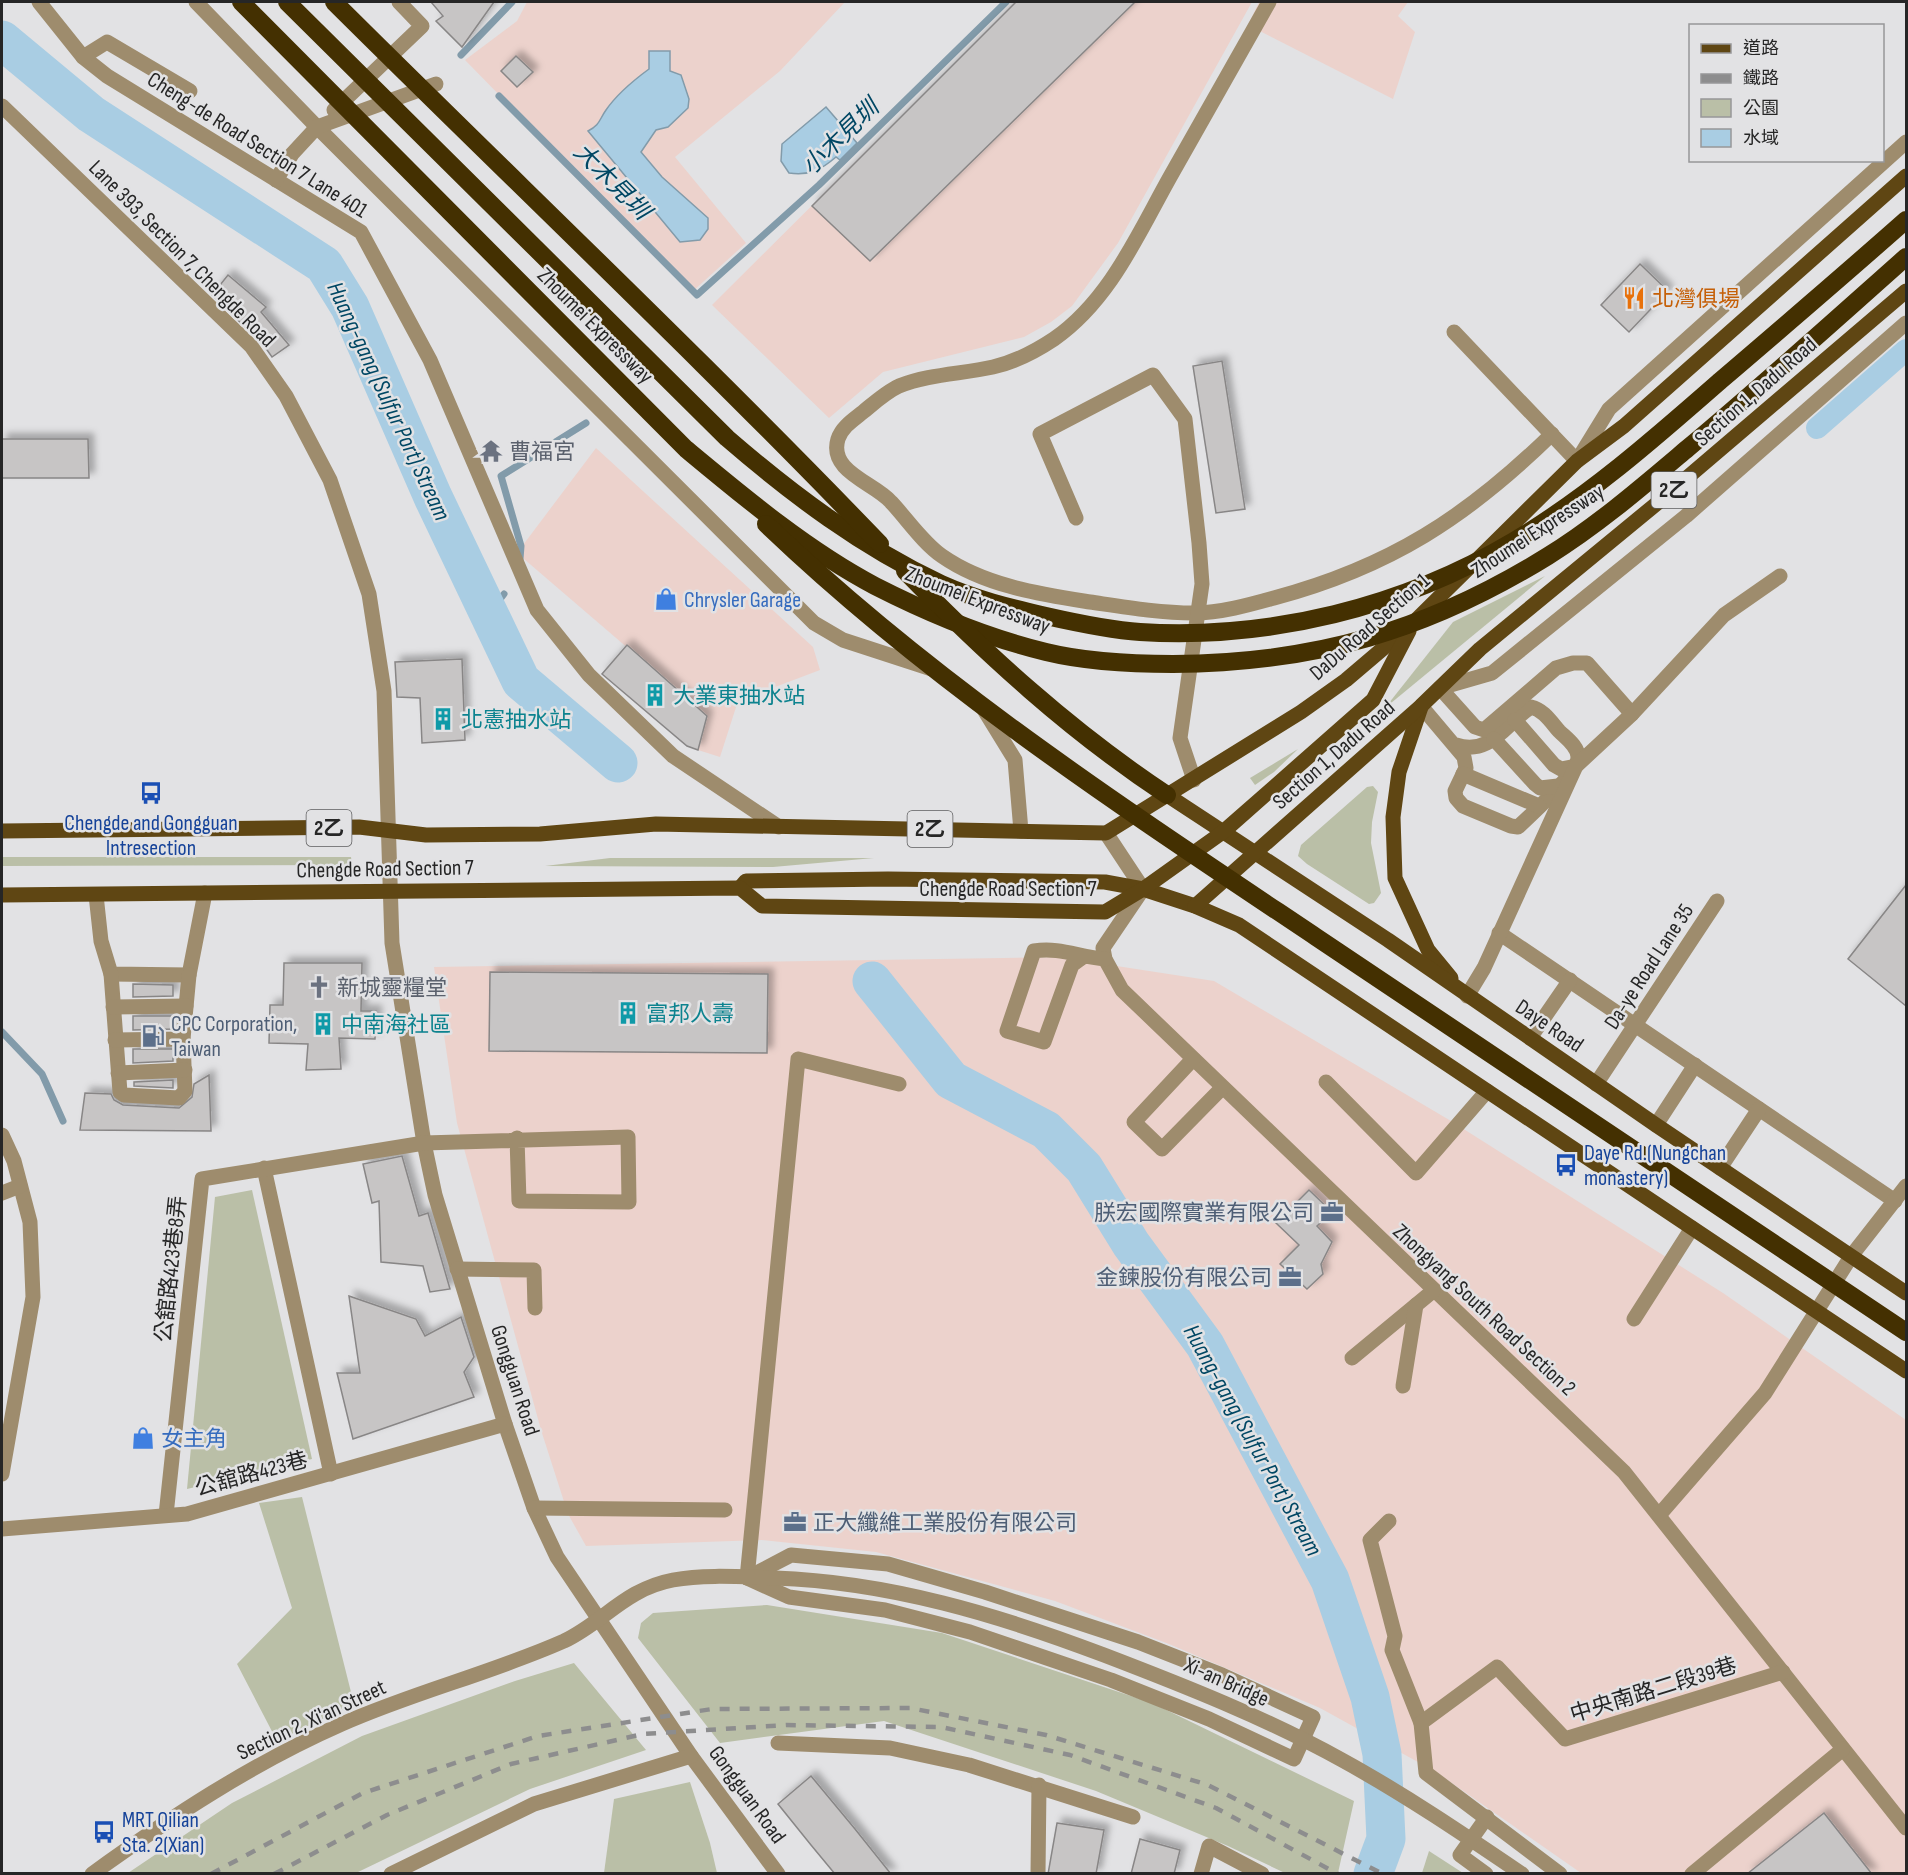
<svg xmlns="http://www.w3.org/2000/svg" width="1908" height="1875" font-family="'Sofia Sans Condensed','Noto Sans TC',sans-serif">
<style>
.industrial{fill:#ecd2cc}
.green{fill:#babfa7}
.water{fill:#a9cde3;stroke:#829baa;stroke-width:1.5}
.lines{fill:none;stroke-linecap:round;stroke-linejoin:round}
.stream{stroke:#829baa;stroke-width:7}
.canal{stroke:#a9cde3;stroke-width:22}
.river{stroke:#a9cde3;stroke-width:39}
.building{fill:#c7c5c5;stroke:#888686;stroke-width:1.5;filter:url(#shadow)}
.minor{stroke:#9e8c6d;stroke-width:15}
.major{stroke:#5f4613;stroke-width:15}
.highway{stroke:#443001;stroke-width:18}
.rail{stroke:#8d8d8e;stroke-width:4.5;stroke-dasharray:10 10;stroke-linecap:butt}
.labels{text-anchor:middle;stroke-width:5;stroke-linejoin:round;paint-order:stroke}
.shield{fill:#e2e2e4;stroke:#5e5e5f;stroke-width:1.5}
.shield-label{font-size:21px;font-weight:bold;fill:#262626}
.street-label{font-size:22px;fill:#262626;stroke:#e2e2e4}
.food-label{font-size:22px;fill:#c56008;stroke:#e2e2e4;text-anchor:start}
.worship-label{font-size:22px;fill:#5b616d;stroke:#e2e2e4;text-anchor:start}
.shop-label{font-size:22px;fill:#366cbe;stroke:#e2e2e4;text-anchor:start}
.culture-label{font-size:22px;fill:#0d838f;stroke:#e2e2e4;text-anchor:start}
.transit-label{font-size:22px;fill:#164399;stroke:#e2e2e4;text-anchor:start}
.service-label{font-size:22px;fill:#4e5e75;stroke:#e2e2e4;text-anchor:start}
.water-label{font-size:24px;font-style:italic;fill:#004764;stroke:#e2e2e4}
</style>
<defs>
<filter id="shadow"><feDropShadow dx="5.5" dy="-5.5" stdDeviation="3" flood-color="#0004"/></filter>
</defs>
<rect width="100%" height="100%" fill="#e2e2e4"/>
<g class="industrial">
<path d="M527 2H845L780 71 675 157 746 243 692 292 465 60 517 21Z"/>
<path d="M1016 2H1252L1118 243 1072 306 1051 322 1024 337 883 372 829 418 712 305Z"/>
<path d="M1259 2H1408L1398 16 1415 32 1393 99 1248 25Z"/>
<path d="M596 448 813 647 820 670 738 701 720 757 698 750 707 716 517 553Z"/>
<path d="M1058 957 1214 981 1451 1121 1723 1293 1906 1420V1873H1581L1436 1772 1320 1708 1169 1644 1055 1601 876 1552 762 1540 586 1546 568 1514 541 1430 457 1123 434 967Z"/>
</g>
<g class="green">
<path d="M1545 576 1385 708 1453 622Z"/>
<path d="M1298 749 1274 772 1255 785 1250 778Z"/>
<path d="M1373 786 1378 792 1372 822 1371 843 1381 893 1374 903 1369 904 1307 864 1298 856 1301 845 1367 787Z"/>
<path d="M2 857H351L352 865 2 866Z"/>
<path d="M610 858H874L773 867 545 866Z"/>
<path d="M252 1190 312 1459 187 1489 215 1197Z"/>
<path d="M302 1497 354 1704 277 1741 237 1664 292 1608 259 1503Z"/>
<path d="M767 1605 942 1633 1152 1703 1354 1801 1338 1873H1285L1228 1846 1096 1791 884 1721 720 1743 638 1638 641 1623 653 1613Z"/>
<path d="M574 1663 646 1750 530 1789 356 1873H128L232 1803 362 1736 515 1681Z"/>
<path d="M690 1782 710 1843 717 1873H604L614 1799Z"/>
<path d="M1429 1851 1463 1873H1422Z"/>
</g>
<g class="water">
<path d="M649 51H670V71L681 75 689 99 688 108 668 127 656 130 641 152 662 177 708 218V229L700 240 680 242 588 131C600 125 599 120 606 110 617 94 634 80 649 69Z"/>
<path d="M826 107 857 143 840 160 836 157C821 170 809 176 789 173L781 161 782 144Z"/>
</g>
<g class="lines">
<g class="stream">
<path d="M461 55 512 2"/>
<path d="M499 96 697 295 819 185 1006 2"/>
<path d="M520 559 521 546 501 476 586 423"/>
<path d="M488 615 504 594"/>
<path d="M2 1032 42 1074 63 1121"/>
</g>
<path class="canal" d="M1817 428 1906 350"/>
<g class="river">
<path d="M2 40 91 114 324 265 350 307 433 497 521 681 618 763"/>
<path d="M872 981 951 1080 1046 1130 1084 1168 1131 1244 1205 1345 1330 1580 1370 1697 1382 1754 1386 1839 1373 1874"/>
</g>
</g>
<g class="building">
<path d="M431 2H494L462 47 436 21 443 16Z"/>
<path d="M1016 2H1135L870 261 812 206Z"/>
<path d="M516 56 533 72 517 87 501 71Z"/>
<path d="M1640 264 1668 291 1629 332 1601 305Z"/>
<path d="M228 275 266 307 261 312 289 345 272 357 250 326 247 329 212 295Z"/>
<path d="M1222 361 1245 509 1216 513 1193 366Z"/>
<path d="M2 439H88L89 478H2Z"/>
<path d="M627 645 707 716 698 750 687 746 602 674Z"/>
<path d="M462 659 465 740 422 743 420 698 397 697 395 662Z"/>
<path d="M1906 885V1006L1848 959Z"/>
<path d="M284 963H362L361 1011H376L375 1039 339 1038 341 1069 306 1070 308 1044 269 1043 270 1005H283Z"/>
<path d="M490 972 768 974 767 1053 489 1051Z"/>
<path d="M133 984 173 985V996L133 997Z"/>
<path d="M133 1016H173V1029L133 1030Z"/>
<path d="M133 1049H173V1061L133 1063Z"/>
<path d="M209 1075 211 1131 80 1130 85 1093 111 1094 114 1100 123 1105 179 1108 192 1097 194 1084Z"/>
<path d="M173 1080V1088L134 1086V1082Z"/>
<path d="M402 1156 419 1216 428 1213 450 1289 430 1292 423 1266 381 1262 379 1201 372 1203 363 1164Z"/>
<path d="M1309 1190 1332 1212 1317 1226 1332 1242 1321 1264 1323 1274 1307 1289 1280 1264 1299 1245 1276 1223Z"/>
<path d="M349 1296 416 1319 425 1336 461 1317 474 1357 464 1372 474 1397 353 1439 337 1373H360Z"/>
<path d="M811 1776 855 1829 891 1874H835L811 1845 778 1804Z"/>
<path d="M1824 1813 1872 1874H1747Z"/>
<path d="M1057 1823 1104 1830 1096 1874H1048Z"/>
<path d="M1140 1839 1180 1850 1174 1874H1131Z"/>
</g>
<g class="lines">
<g class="minor">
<path d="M39 2 83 57 107 76 361 232 430 360 537 610 589 675 673 756 779 827"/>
<path d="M196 2 317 127 814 623 843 640 932 669"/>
<path d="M1269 2C1236 60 1203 118 1170 177 1138 234 1110 300 1054 339 1036 351 1015 362 993 367 962 374 929 374 899 386 886 392 874 403 863 412 853 420 842 427 838 439 828 472 875 483 891 502 907 519 923 543 942 556 985 586 1040 594 1090 602 1124 607 1159 613 1194 613 1220 613 1249 605 1274 598 1390 567 1467 517 1552 434"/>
<path d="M83 57 107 42 190 91"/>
<path d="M2 106 251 346 286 396 330 480 369 594 384 691 392 943 424 1143 435 1195 505 1424 534 1508 557 1557 691 1756 778 1874"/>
<path d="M334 110 422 26 399 2"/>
<path d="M276 180 292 154 317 127 436 84"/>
<path d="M1454 332 1577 461 1609 409 1906 142"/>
<path d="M1076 518 1040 434 1153 375 1185 419 1199 543 1202 584 1180 738 1194 780"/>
<path d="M1421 706 1464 757 1466 768 1455 791 1456 798 1463 806 1511 826 1518 827C1531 815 1578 772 1578 757 1578 746 1566 738 1559 731 1551 722 1544 710 1531 707 1505 724 1491 756 1456 745"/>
<path d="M983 708 1015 760 1021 831"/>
<path d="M1632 714 1587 663H1573L1556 668 1484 730 1475 727 1440 688 1492 673 1686 516 1906 323"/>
<path d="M1515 720 1554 765 1561 769 1576 766"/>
<path d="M1494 739 1535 784 1540 788 1558 786"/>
<path d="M1463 774 1539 806"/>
<path d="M1106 833 1143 889 1103 948 1105 959 1122 990 1624 1472 1906 1828"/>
<path d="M96 895 101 941 111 974 189 975 205 893"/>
<path d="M1499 933 1895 1201"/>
<path d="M1083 957 1072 965 1044 1042 1007 1031 1034 951C1060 947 1079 957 1105 959"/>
<path d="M111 974 120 1092 124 1095 179 1098 185 1091 183 1039 189 975"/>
<path d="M1467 996 1484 968 1576 766 1632 714 1724 615 1780 576"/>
<path d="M113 1007 186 1006"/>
<path d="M1530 1038 1570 980"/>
<path d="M115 1040 183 1039"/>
<path d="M1193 1059 1134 1122 1162 1149 1222 1088"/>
<path d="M118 1073 185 1070"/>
<path d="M1326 1082 1416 1173 1487 1091"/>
<path d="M1596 1084 1717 901"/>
<path d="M1656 1125 1695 1065"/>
<path d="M2 1135 14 1161 30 1222 33 1297 2 1474"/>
<path d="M264 1168 331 1474"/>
<path d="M1720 1168 1759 1109"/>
<path d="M2 1193 20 1186"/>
<path d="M457 1269 534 1270 535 1308"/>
<path d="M1634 1319 1692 1228"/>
<path d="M1352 1358 1433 1291"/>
<path d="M1403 1386 1416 1305"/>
<path d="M534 1508 725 1510"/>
<path d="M1660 1514 1765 1393 1852 1255 1906 1186"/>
<path d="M166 1515 202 1179 424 1143 628 1137 629 1202 519 1201 517 1138"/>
<path d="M1389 1521 1370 1540 1395 1636 1392 1650 1421 1723"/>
<path d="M2 1529 187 1514 505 1424"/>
<path d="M791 1555 888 1564 985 1592 1138 1642 1222 1675 1313 1717 1294 1759 1209 1719 1111 1680 970 1632 885 1610 789 1597 747 1578Z"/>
<path d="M747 1578 798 1059 899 1084"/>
<path d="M778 1743 890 1748 969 1765 1133 1817"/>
<path d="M92 1874C171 1817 253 1763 342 1724 414 1692 492 1673 564 1641 604 1622 625 1589 673 1580 706 1574 742 1577 775 1578 889 1582 999 1615 1104 1655 1185 1686 1266 1718 1342 1760 1404 1794 1463 1834 1522 1874"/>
<path d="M391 1874 534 1804 691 1756"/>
<path d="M1038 1874 1039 1785"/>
<path d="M1201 1874 1209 1846 1262 1874"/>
<path d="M1486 1874 1460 1855 1487 1817"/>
<path d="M1560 1874 1426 1773 1421 1723 1497 1667 1565 1739 1783 1672"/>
<path d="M1692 1874 1843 1749"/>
</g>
<g class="major">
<path d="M1421 707 1399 772 1393 817 1395 878 1428 950 1451 978"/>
<path d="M1167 795 1388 940 1656 1125 1906 1293"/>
<path d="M2 831 359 827 426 835 540 834 656 824 1106 833 1301 712 1346 680 1413 623 1577 461 1624 426 1906 176"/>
<path d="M740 888 746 881 888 879 1105 882 1143 889 1195 906 1239 925 1906 1371"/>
<path d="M2 895 740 888 762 906 1105 912 1143 889 1223 832 1373 700 1409 631"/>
<path d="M1195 906 1421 706 1480 649 1655 505 1906 291"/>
</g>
<g class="highway">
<path d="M241 2 686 449C745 498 807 550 875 586 928 613 988 638 1046 652 1087 662 1132 664 1173 664 1315 663 1427 631 1548 556 1598 525 1643 486 1688 448 1762 386 1834 321 1906 257"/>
<path d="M287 2 727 438C793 495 861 546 941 584 974 599 1011 608 1046 616 1077 623 1109 630 1140 632 1270 640 1403 607 1514 541 1589 496 1655 438 1720 381 1782 328 1845 274 1906 220"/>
<path d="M334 2C516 183 702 359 880 544"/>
<path d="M766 524C933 684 1125 809 1316 937 1513 1069 1710 1200 1906 1332"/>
<path d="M905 571C986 654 1070 731 1167 795"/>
</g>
<g class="rail">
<path d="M211 1874 363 1793 538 1736 712 1709 910 1708 1046 1735 1208 1785 1383 1874"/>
<path d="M274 1874 387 1815 511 1764 643 1734 786 1725 941 1727 1070 1755 1216 1808 1338 1874"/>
</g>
</g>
<defs>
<g id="restaurant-bare" transform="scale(1.8)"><path d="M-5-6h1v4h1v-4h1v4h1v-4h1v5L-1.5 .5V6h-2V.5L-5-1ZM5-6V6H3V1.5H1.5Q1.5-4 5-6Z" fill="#e8710a" stroke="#e2e2e4" stroke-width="2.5" paint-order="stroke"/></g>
<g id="temple-bare" transform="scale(1.8)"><path d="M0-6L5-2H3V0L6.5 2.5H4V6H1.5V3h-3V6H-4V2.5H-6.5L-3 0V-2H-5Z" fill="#6b7280" stroke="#e2e2e4" stroke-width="2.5" paint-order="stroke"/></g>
<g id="shop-bare" transform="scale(1.8)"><path d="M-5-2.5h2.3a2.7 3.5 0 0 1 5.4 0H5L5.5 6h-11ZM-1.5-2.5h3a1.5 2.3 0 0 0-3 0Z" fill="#3f7fe0" stroke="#e2e2e4" stroke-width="2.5" paint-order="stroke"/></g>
<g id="building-bare" transform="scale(1.8)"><path d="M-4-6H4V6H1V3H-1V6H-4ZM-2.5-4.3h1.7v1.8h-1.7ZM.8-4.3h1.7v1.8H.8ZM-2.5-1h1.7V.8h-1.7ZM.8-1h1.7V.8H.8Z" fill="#0f9aa8" stroke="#e2e2e4" stroke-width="2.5" paint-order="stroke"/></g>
<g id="bus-bare" transform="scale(1.8)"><path d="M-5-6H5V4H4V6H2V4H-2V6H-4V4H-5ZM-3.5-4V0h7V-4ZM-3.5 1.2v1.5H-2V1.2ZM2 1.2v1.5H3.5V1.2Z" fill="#1a4fb4" stroke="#e2e2e4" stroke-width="2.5" paint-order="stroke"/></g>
<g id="church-bare" transform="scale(1.8)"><path d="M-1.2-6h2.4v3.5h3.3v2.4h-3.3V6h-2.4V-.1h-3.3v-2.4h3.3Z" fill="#6b7280" stroke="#e2e2e4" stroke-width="2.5" paint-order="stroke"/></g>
<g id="fuel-bare" transform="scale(1.8)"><path d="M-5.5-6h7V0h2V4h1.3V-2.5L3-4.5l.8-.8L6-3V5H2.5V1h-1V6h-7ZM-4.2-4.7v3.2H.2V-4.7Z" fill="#5c6f8a" stroke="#e2e2e4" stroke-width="2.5" paint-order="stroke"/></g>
<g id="office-bare" transform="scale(1.8)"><path d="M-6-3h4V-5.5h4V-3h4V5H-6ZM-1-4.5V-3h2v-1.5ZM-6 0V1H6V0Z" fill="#5c6f8a" stroke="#e2e2e4" stroke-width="2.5" paint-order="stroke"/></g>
</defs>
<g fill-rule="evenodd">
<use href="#restaurant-bare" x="1634" y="298"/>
<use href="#temple-bare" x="491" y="451"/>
<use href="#shop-bare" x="666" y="599"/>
<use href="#building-bare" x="655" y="695"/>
<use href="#building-bare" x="443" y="719"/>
<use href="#bus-bare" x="151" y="793"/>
<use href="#church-bare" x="319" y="987"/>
<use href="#building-bare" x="628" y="1013"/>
<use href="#building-bare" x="323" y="1024"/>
<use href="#fuel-bare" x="153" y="1036"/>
<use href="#bus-bare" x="1566" y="1165"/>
<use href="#office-bare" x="1332" y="1212"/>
<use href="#office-bare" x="1290" y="1277"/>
<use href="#shop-bare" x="143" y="1438"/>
<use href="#office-bare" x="795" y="1522"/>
<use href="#bus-bare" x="104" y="1832"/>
</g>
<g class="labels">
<g class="shield">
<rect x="1651.5" y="472" width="45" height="36" rx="4.5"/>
<rect x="306.5" y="810" width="45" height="36" rx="4.5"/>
<rect x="907.5" y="811" width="45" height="36" rx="4.5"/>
</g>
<g class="shield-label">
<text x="1674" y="497">2乙</text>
<text x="329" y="835">2乙</text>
<text x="930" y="836">2乙</text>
</g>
<g class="street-label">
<text transform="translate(258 144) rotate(32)" y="8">Cheng-de Road Section 7 Lane 401</text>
<text transform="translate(183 253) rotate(45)" y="8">Lane 393, Section 7, Chengde Road</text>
<text transform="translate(596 325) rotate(45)" y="8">Zhoumei Expressway</text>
<text transform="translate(1755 391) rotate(-41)" y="8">Section 1, Dadu Road</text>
<text transform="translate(1537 530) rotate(-33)" y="8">Zhoumei Expressway</text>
<text transform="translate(978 599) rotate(21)" y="8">Zhoumei Expressway</text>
<text transform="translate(1369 626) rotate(-41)" y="8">DaDu Road Section 1</text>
<text transform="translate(1333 754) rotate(-41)" y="8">Section 1, Dadu Road</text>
<text transform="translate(385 868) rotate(-1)" y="8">Chengde Road Section 7</text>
<text x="1008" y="896">Chengde Road Section 7</text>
<text transform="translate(1648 966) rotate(-57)" y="8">Da-ye Road Lane 35</text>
<text transform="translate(1550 1025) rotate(34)" y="8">Daye Road</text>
<text transform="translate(170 1269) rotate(-84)" y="8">公舘路423巷8弄</text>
<text transform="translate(1485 1309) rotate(43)" y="8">Zhongyang South Road Section 2</text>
<text transform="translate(516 1380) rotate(72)" y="8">Gongguan Road</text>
<text transform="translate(251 1473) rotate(-15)" y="8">公舘路423巷</text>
<text transform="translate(1227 1681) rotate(24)" y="8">Xi-an Bridge</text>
<text transform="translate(1653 1689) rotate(-17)" y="8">中央南路二段39巷</text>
<text transform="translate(311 1719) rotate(-25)" y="8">Section 2, Xi'an Street</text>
<text transform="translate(748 1794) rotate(54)" y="8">Gongguan Road</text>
</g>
<g class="food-label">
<text x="1652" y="306">北灣俱場</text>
</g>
<g class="worship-label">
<text x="509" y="459">曹福宮</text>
<text x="337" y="995">新城靈糧堂</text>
</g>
<g class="shop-label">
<text x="684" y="607">Chrysler Garage</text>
<text x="161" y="1446">女主角</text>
</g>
<g class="culture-label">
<text x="673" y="703">大業東抽水站</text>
<text x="461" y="727">北憲抽水站</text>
<text x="646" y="1021">富邦人壽</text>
<text x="341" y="1032">中南海社區</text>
</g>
<g class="transit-label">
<text x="151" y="830" text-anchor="middle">Chengde and Gongguan<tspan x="151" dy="25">Intresection</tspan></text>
<text x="1584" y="1160">Daye Rd.(Nungchan<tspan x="1584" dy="25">monastery)</tspan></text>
<text x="122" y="1827">MRT Qilian<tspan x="122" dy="25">Sta. 2(Xian)</tspan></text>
</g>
<g class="service-label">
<text x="171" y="1031">CPC Corporation,<tspan x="171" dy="25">Taiwan</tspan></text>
<text x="1314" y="1220" text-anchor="end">朕宏國際實業有限公司</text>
<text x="1272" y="1285" text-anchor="end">金鍊股份有限公司</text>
<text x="813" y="1530">正大纖維工業股份有限公司</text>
</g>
<g class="water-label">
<text transform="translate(840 137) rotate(-44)" y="8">小木見圳</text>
<text transform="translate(612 181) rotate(45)" y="8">大木見圳</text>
<text transform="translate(389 401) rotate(65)" y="8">Huang-gang (Sulfur Port) Stream</text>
<text transform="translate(1253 1440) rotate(61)" y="8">Huang-gang (Sulfur Port) Stream</text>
</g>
</g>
<rect width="1908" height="1875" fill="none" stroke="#262626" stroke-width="6"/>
<rect x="1689" y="24" width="195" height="138" fill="#e2e2e4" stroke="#979798" stroke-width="1.5"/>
<rect x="1701" y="44" width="30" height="9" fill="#5f4613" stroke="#979798" stroke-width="1.5"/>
<text x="1743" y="54" font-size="18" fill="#262626">道路</text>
<rect x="1701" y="74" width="30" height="9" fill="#8d8d8e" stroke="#979798" stroke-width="1.5"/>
<text x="1743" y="84" font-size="18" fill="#262626">鐵路</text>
<rect x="1701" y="99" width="30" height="18" fill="#babfa7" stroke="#979798" stroke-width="1.5"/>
<text x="1743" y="114" font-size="18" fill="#262626">公園</text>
<rect x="1701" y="129" width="30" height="18" fill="#a9cde3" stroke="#979798" stroke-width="1.5"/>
<text x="1743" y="144" font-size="18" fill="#262626">水域</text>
</svg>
